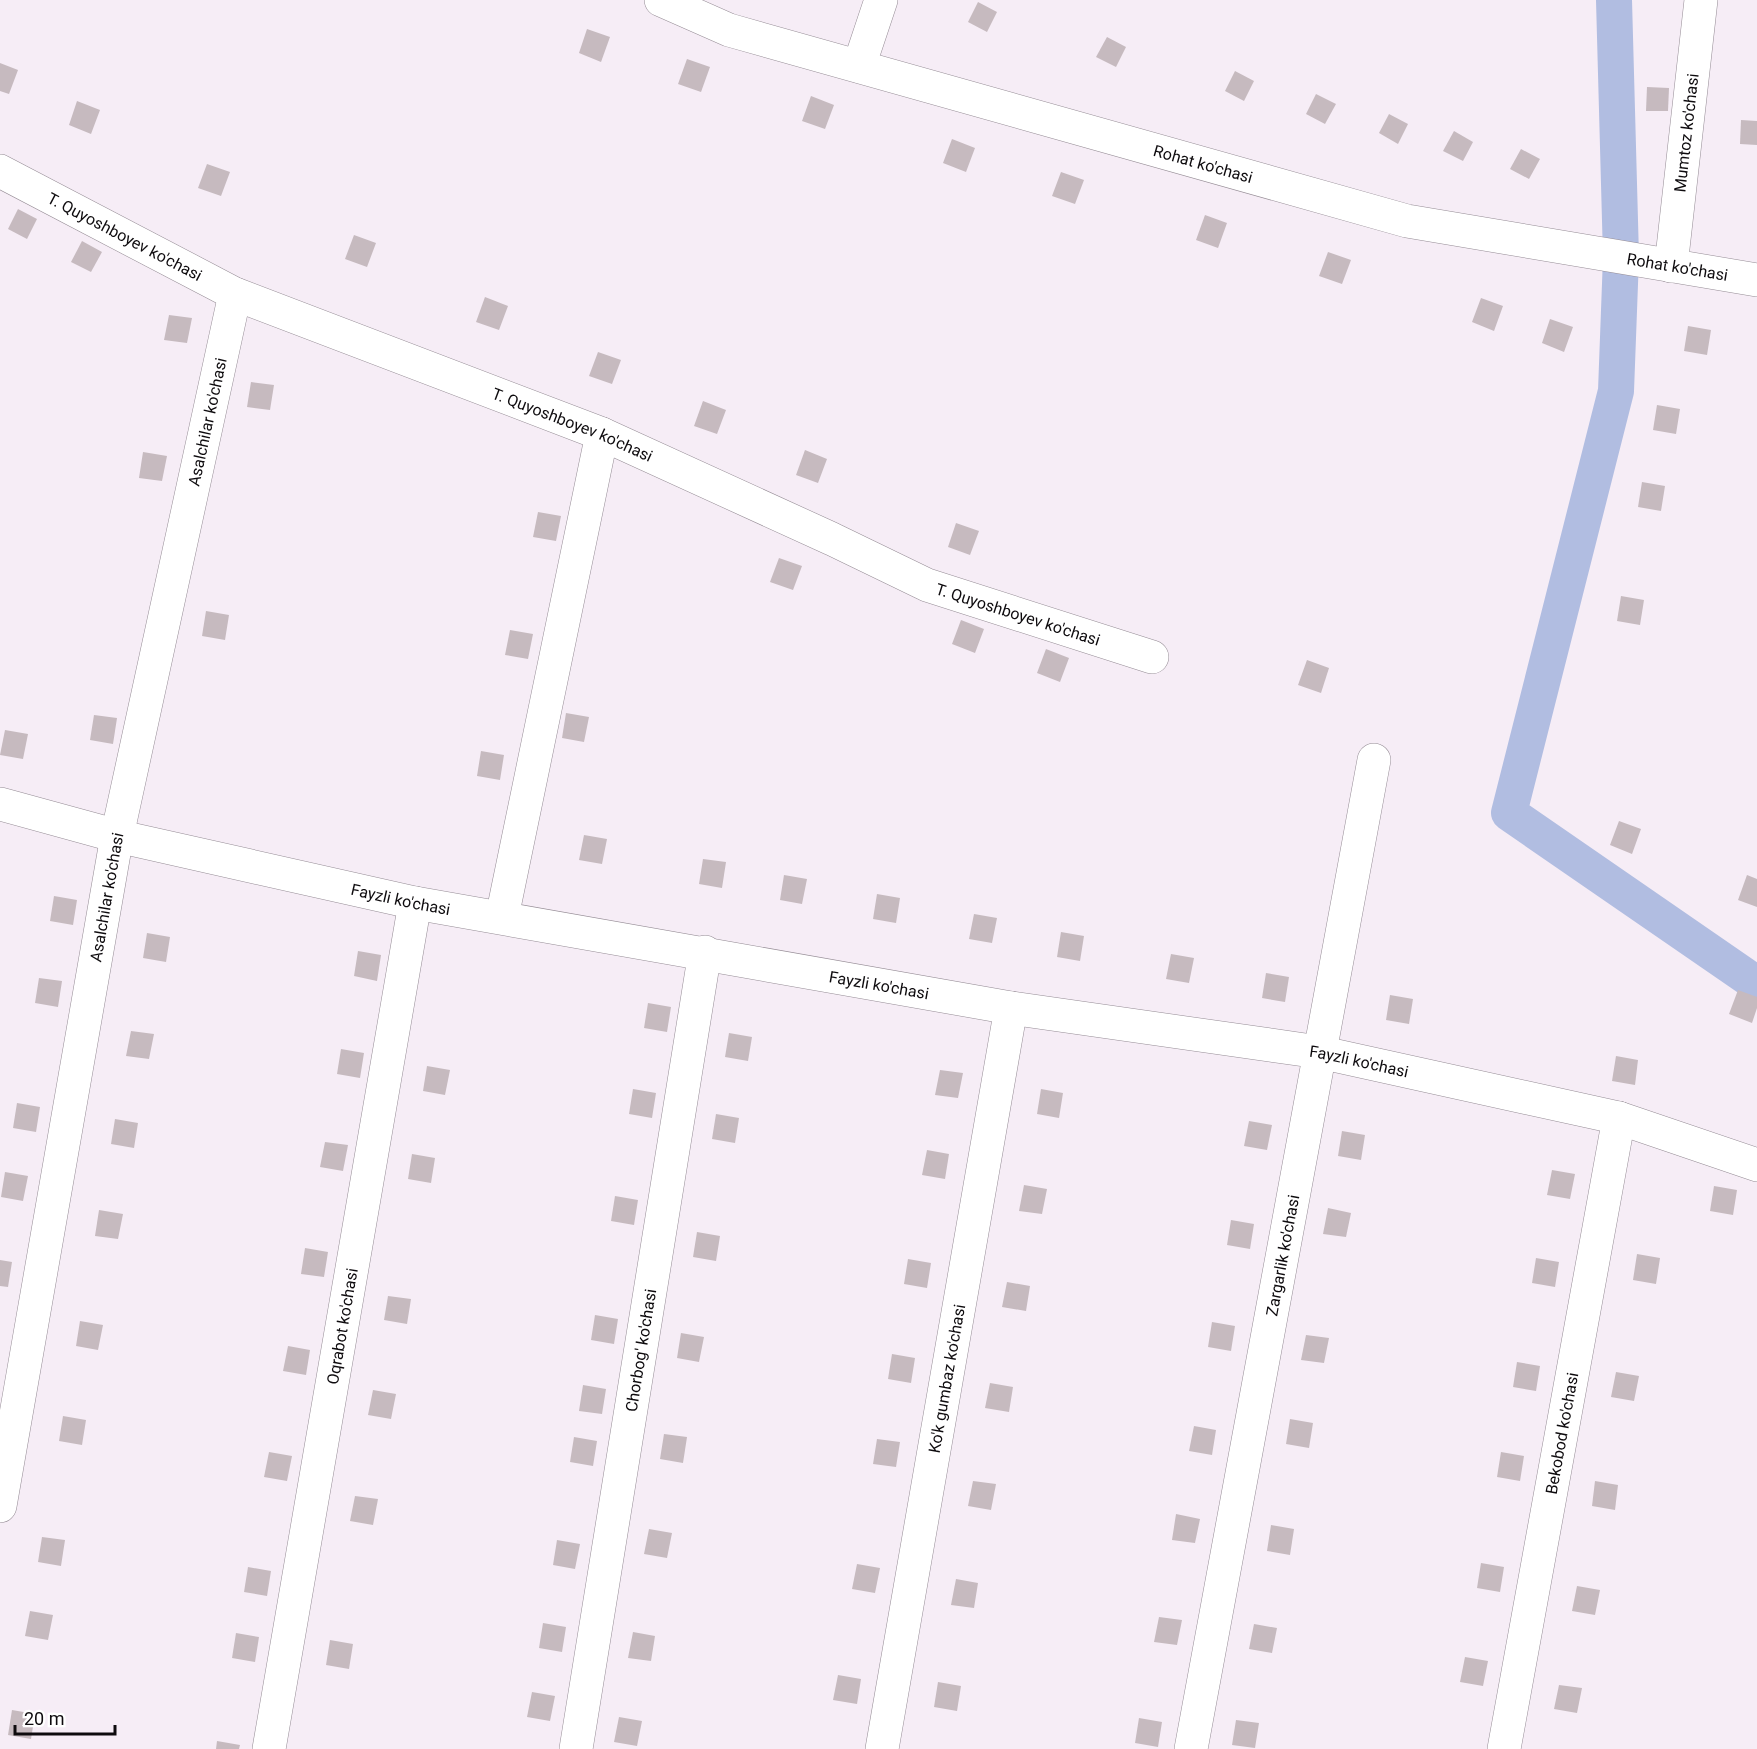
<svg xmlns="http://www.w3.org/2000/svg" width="1757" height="1749" font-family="Roboto,sans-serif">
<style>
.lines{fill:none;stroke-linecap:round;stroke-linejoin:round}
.canal{stroke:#b1bde1;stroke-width:36}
.building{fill:#c6babf}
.minor-casing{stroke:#958c95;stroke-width:34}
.minor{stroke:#fff;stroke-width:33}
.labels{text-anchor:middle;stroke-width:6;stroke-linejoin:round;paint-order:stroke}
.street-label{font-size:16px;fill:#0e0b0e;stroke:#fff}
</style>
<rect width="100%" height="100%" fill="#f6edf6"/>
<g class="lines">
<path class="canal" d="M1614 0 1621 257 1616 391 1509 813 1757 984"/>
</g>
<g class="building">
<path d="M978 2 997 12 987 32 968 22Z"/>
<path d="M587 29 610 37 601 62 579 53Z"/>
<path d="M1107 37 1126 47 1116 67 1096 57Z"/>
<path d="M687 59 710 67 701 92 678 84Z"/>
<path d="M0 63 18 70 9 94 0 91Z"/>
<path d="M1235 71 1254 81 1244 101 1225 91Z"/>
<path d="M1647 87 1669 88 1668 111H1646Z"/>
<path d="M1316 94 1336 104 1325 124 1306 114Z"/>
<path d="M811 96 834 105 825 129 802 121Z"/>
<path d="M77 101 100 110 91 134 69 125Z"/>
<path d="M1389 114 1408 124 1398 144 1379 133Z"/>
<path d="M1741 120 1757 121V145L1740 144Z"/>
<path d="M1454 131 1473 142 1463 161 1443 151Z"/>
<path d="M952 139 975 148 966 172 943 163Z"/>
<path d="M1521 149 1540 159 1529 179 1510 169Z"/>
<path d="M207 164 230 172 221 196 198 188Z"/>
<path d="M1061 172 1084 180 1075 204 1052 196Z"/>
<path d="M18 209 37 219 27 239 8 229Z"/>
<path d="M1205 215 1227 223 1218 248 1196 240Z"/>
<path d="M354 235 376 243 367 267 345 259Z"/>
<path d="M82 241 102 252 91 272 71 262Z"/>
<path d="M1328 252 1351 260 1342 284 1319 276Z"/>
<path d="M485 297 508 306 499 330 476 322Z"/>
<path d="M1481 298 1503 306 1494 331 1472 322Z"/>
<path d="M169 315 192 318 187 343 164 340Z"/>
<path d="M1550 319 1573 327 1564 352 1542 343Z"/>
<path d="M1688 326 1711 330 1707 355 1684 351Z"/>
<path d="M598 352 621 360 612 384 589 376Z"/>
<path d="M251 382 274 385 270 410 247 407Z"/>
<path d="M703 401 726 410 717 434 694 426Z"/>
<path d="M1657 405 1680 409 1676 434 1653 430Z"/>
<path d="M805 450 827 459 818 483 796 475Z"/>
<path d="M143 452 167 456 162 481 139 478Z"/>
<path d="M1642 482 1665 486 1661 511 1638 507Z"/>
<path d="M538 512 561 516 556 541 533 537Z"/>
<path d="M956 523 979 531 970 555 948 547Z"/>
<path d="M779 558 802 566 793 590 770 582Z"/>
<path d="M1621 596 1644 600 1640 625 1617 621Z"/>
<path d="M206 611 229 615 225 640 202 636Z"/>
<path d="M961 620 984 629 975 653 952 644Z"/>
<path d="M510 630 533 634 528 659 505 655Z"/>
<path d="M1046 649 1069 658 1060 682 1037 673Z"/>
<path d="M1307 660 1329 668 1321 693 1298 685Z"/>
<path d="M566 713 589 717 584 742 562 738Z"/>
<path d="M94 715 117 718 113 744 90 740Z"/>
<path d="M5 730 28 734 23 759 0 755Z"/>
<path d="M481 751 504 755 500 780 477 776Z"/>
<path d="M1619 821 1641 829 1632 854 1610 845Z"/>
<path d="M584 835 607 839 602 864 579 860Z"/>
<path d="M703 859 726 862 722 888 699 884Z"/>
<path d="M784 875 807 879 802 904 780 900Z"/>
<path d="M1747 875 1757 879V907L1738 900Z"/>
<path d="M877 894 900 898 896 923 873 919Z"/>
<path d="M54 896 77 900 73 925 50 921Z"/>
<path d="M974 914 997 918 992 943 969 939Z"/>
<path d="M1061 932 1084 936 1080 961 1057 957Z"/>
<path d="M147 933 170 937 166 962 143 958Z"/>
<path d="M358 951 381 955 377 981 354 976Z"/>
<path d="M1171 954 1194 958 1189 983 1166 979Z"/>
<path d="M1266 973 1289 977 1285 1002 1262 998Z"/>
<path d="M39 978 62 981 58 1007 35 1003Z"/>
<path d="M1738 990 1757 997V1008L1752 1023 1729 1014Z"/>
<path d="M1390 995 1413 999 1409 1024 1386 1020Z"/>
<path d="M648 1003 671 1007 667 1032 644 1028Z"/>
<path d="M131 1031 154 1034 149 1059 126 1056Z"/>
<path d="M729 1033 752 1037 748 1061 725 1057Z"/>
<path d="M341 1049 364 1053 360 1078 337 1074Z"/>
<path d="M1616 1056 1638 1060 1635 1085 1612 1081Z"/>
<path d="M427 1066 450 1070 445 1095 423 1091Z"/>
<path d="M940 1070 963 1073 958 1098 935 1095Z"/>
<path d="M633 1089 656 1093 652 1118 629 1114Z"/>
<path d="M1041 1089 1063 1093 1059 1118 1037 1114Z"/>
<path d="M17 1103 40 1107 36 1132 13 1128Z"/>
<path d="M716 1114 739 1118 735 1143 712 1139Z"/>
<path d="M115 1119 138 1123 134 1148 111 1144Z"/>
<path d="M1249 1121 1272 1125 1267 1150 1244 1146Z"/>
<path d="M1342 1131 1365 1135 1361 1160 1338 1156Z"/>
<path d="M325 1142 348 1145 343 1171 320 1167Z"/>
<path d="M927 1150 949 1154 945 1179 922 1175Z"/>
<path d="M412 1154 435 1158 431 1183 408 1179Z"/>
<path d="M1552 1170 1575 1174 1570 1199 1547 1195Z"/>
<path d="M5 1172 28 1176 23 1201 1 1197Z"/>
<path d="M1024 1185 1047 1189 1042 1214 1019 1211Z"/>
<path d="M1714 1186 1737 1190 1733 1215 1710 1211Z"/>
<path d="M615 1196 638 1200 634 1225 611 1221Z"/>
<path d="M1328 1208 1351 1213 1346 1237 1323 1234Z"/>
<path d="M99 1210 123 1214 118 1239 95 1236Z"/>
<path d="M1231 1220 1254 1224 1250 1249 1227 1245Z"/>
<path d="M697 1232 720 1236 716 1261 693 1257Z"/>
<path d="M305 1248 328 1252 324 1277 301 1274Z"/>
<path d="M1637 1254 1660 1258 1656 1284 1633 1280Z"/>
<path d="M1536 1258 1559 1262 1555 1287 1532 1283Z"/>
<path d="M908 1259 931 1263 927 1288 904 1284Z"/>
<path d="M0 1260 12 1262 8 1287 0 1286Z"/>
<path d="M1007 1282 1030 1286 1026 1311 1002 1307Z"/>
<path d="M388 1296 411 1299 407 1324 384 1320Z"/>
<path d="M595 1315 618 1319 614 1344 591 1340Z"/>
<path d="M80 1321 103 1325 98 1350 76 1346Z"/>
<path d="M1212 1322 1235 1326 1231 1351 1208 1347Z"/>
<path d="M681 1333 704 1337 699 1362 677 1358Z"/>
<path d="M1306 1335 1329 1338 1324 1363 1301 1360Z"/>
<path d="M288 1346 310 1350 306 1375 283 1371Z"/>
<path d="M892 1354 915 1358 911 1383 888 1379Z"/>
<path d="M1517 1362 1540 1366 1536 1391 1513 1387Z"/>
<path d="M1616 1372 1639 1376 1634 1401 1611 1397Z"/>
<path d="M990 1383 1013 1387 1009 1412 985 1408Z"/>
<path d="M583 1385 606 1389 602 1414 579 1411Z"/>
<path d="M373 1390 396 1394 391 1419 368 1415Z"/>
<path d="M63 1416 86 1420 82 1445 59 1441Z"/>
<path d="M1290 1419 1313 1423 1309 1448 1286 1444Z"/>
<path d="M1194 1426 1216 1430 1212 1455 1189 1451Z"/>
<path d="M664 1434 687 1437 683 1463 660 1459Z"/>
<path d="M574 1437 597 1441 593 1466 570 1462Z"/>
<path d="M877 1439 900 1442 896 1467 873 1464Z"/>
<path d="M269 1452 292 1456 287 1481 264 1477Z"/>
<path d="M1501 1452 1524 1456 1520 1481 1497 1477Z"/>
<path d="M973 1481 996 1484 991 1510 968 1506Z"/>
<path d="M1595 1481 1618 1485 1615 1510 1592 1506Z"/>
<path d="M355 1496 378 1499 373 1525 350 1521Z"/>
<path d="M1176 1514 1200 1519 1195 1543 1172 1540Z"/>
<path d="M1271 1525 1294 1529 1290 1555 1267 1551Z"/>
<path d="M649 1529 672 1533 667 1558 644 1554Z"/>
<path d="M42 1537 65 1540 61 1566 38 1562Z"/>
<path d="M557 1540 580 1544 575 1569 553 1565Z"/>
<path d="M1481 1563 1504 1567 1500 1592 1477 1588Z"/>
<path d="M857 1564 880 1568 875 1593 852 1589Z"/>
<path d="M248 1567 271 1571 267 1596 244 1592Z"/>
<path d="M956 1579 978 1583 974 1608 951 1605Z"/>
<path d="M1577 1586 1600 1590 1595 1615 1572 1611Z"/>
<path d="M30 1611 53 1615 48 1640 25 1636Z"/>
<path d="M1159 1617 1182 1620 1177 1645 1154 1642Z"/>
<path d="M543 1623 566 1627 562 1652 539 1648Z"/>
<path d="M1254 1624 1277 1628 1272 1653 1249 1649Z"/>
<path d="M633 1632 655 1636 651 1661 628 1658Z"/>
<path d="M236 1633 259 1637 255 1662 232 1658Z"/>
<path d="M330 1640 353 1644 349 1669 326 1665Z"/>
<path d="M1465 1657 1488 1661 1483 1686 1460 1682Z"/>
<path d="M838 1675 861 1679 857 1704 833 1700Z"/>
<path d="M938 1682 961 1686 957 1711 934 1707Z"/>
<path d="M1559 1685 1582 1688 1577 1713 1554 1709Z"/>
<path d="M532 1692 555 1696 550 1721 527 1717Z"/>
<path d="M12 1710 35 1714 31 1739 8 1735Z"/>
<path d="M619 1717 642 1721 637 1746 614 1742Z"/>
<path d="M1139 1718 1162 1722 1158 1747 1135 1743Z"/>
<path d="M1236 1720 1259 1723 1255 1748 1232 1745Z"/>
<path d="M217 1741 240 1745 239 1749H216Z"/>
</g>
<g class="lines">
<g class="minor-casing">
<g id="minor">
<path id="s1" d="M661 0 729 30 1407 221 1757 280"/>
<path d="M859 66 881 0"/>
<path id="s2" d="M0 171 235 294 602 434 832 539 927 585 1152 657"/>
<path id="s3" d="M1671 266 1701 0"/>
<path id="s4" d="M0 804 117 836 415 903 1011 1008 1319 1052 1619 1118 1757 1165"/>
<path d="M502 917 602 434"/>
<path id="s5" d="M0 1506 117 836 235 294"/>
<path id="s6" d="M269 1749 415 903"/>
<path id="s7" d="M576 1749 705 952"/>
<path id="s8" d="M882 1749 1011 1008"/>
<path id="s9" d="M1191 1749 1374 760"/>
<path id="s10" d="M1504 1749 1619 1118"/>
</g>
</g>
<use href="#minor" class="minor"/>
</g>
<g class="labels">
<g class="street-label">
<text dy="6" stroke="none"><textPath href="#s3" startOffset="134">Mumtoz ko'chasi</textPath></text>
<text dy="6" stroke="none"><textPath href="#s1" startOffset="567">Rohat ko'chasi</textPath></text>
<text dy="6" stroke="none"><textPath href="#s2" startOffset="141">T. Quyoshboyev ko'chasi</textPath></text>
<text dy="6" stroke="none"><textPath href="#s1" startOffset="1053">Rohat ko'chasi</textPath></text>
<text dy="6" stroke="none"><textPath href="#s5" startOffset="1104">Asalchilar ko'chasi</textPath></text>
<text dy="6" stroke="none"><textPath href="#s2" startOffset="627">T. Quyoshboyev ko'chasi</textPath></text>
<text dy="6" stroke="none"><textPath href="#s2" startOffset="1112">T. Quyoshboyev ko'chasi</textPath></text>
<text dy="6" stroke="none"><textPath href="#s5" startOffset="618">Asalchilar ko'chasi</textPath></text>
<text dy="6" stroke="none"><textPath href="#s4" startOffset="412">Fayzli ko'chasi</textPath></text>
<text dy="6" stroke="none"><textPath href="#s4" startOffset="898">Fayzli ko'chasi</textPath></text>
<text dy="6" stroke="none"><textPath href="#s4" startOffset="1384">Fayzli ko'chasi</textPath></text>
<text dy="6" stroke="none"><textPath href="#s9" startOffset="502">Zargarlik ko'chasi</textPath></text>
<text dy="6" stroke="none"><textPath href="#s6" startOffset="429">Oqrabot ko'chasi</textPath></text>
<text dy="6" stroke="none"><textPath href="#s7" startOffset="404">Chorbog' ko'chasi</textPath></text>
<text dy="6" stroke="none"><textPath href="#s8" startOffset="376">Ko'k gumbaz ko'chasi</textPath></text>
<text dy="6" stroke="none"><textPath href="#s10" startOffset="321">Bekobod ko'chasi</textPath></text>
</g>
</g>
<path d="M15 1725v9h100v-9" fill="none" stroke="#0e0b0e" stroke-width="3"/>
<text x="24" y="1725" font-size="18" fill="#0e0b0e" stroke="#ffffff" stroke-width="4.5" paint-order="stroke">20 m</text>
</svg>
